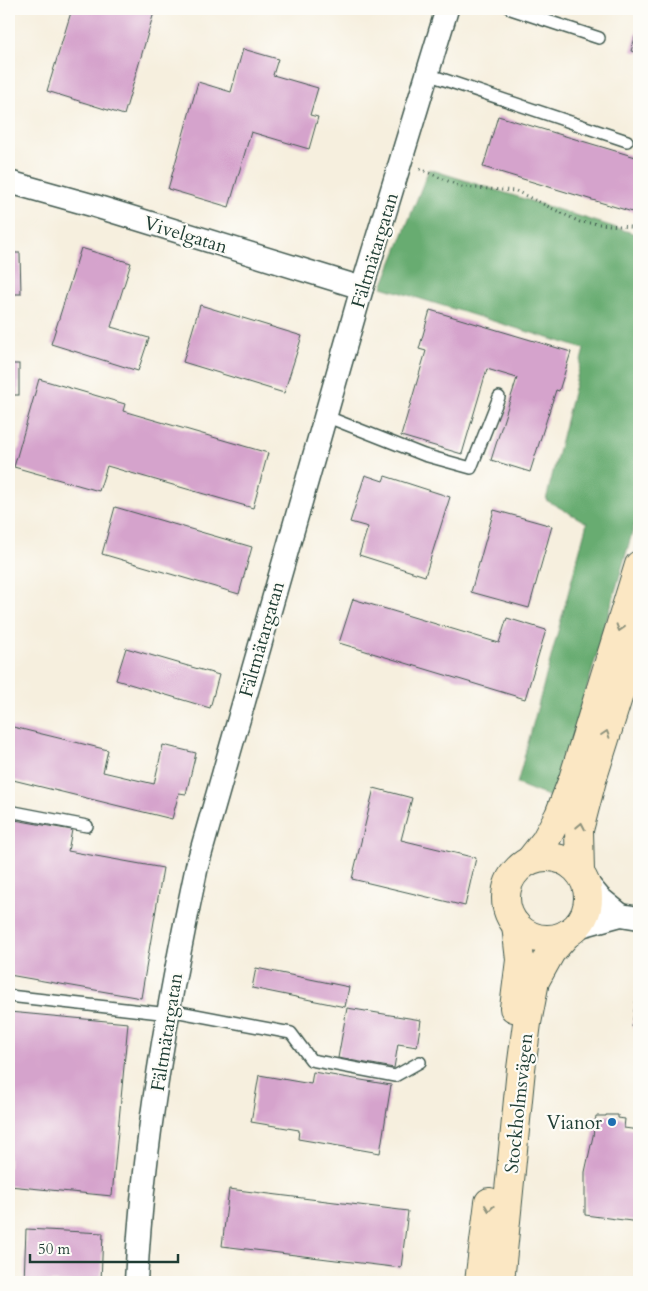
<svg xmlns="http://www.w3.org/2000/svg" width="648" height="1291" font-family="Cardo,serif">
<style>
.forest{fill:#68ac71;stroke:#447452}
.building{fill:#d5a3cc}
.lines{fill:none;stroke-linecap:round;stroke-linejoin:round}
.lane-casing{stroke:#3f584e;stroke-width:14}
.street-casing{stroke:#3f584e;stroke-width:25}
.secondary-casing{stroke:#3f584e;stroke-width:30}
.path{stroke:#3f584e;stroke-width:3;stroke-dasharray:1 4;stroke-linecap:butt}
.lane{stroke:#fff;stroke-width:11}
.street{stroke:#fff;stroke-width:22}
.secondary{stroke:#fbe7c3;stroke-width:28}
.oneway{stroke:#8d927c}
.poi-dot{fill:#1f6fb2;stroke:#fdfcf7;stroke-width:2}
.labels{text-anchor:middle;stroke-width:4.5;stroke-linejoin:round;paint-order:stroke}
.street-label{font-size:19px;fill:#1f3d34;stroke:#fdfcf7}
.poi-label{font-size:19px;fill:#1f3d34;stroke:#fdfcf7;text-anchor:end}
</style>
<rect width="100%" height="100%" fill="#fdfcf7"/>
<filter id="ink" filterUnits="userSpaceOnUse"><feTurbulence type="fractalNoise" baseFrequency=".02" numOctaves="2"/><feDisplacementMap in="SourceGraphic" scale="10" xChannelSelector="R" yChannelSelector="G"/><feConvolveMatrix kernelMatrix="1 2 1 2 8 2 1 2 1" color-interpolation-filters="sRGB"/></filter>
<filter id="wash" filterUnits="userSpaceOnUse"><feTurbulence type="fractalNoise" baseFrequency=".0096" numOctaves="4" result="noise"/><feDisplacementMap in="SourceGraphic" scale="20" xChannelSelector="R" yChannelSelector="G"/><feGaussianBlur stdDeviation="1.12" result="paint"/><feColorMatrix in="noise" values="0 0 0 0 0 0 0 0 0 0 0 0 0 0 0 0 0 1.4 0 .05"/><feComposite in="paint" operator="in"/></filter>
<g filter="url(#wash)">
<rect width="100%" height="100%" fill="#f6efde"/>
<path class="forest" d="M429 169 639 235V509L555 799 517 784 587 523 546 500 584 349 382 287Z"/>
<g id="blocks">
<g class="building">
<path d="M72 9H155L124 115 47 91Z"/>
<path d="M639 24V53L631 51Z"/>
<path d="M243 49 278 59 273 75 318 88 310 115 318 117 309 149 251 132 229 207 168 189 198 82 231 92Z"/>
<path d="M498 116 639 158V214L483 167Z"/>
<path d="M81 248 131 263 111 327 149 338 138 371 51 344Z"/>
<path d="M9 253H20L21 294H9Z"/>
<path d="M200 305 302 336 284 393 183 362Z"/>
<path d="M430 310 571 352 559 391 556 390 530 472 491 460 517 378 487 369 462 454 401 436 426 351 419 349Z"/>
<rect x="9" y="364" width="10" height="31"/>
<path d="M39 379 125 404 123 411 268 453 253 508 107 466 99 491 14 467Z"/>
<path d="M365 475 383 481 385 476 450 497 425 576 359 555 368 527 350 522Z"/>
<path d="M115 507 252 547 239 594 102 554Z"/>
<path d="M494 510 552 526 529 608 471 592Z"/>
<path d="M353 599 499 643 507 618 546 630 525 699 339 643Z"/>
<path d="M126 648 219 675 210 708 116 680Z"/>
<path d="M9 726 108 750 103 772 154 784 163 745 196 753 186 794 179 793 172 819 9 779Z"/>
<path d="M374 788 412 798 401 840 476 858 465 906 352 879Z"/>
<path d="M9 819 72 830 68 851 163 868 141 998 9 975Z"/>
<path d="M256 968 349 987 345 1007 252 988Z"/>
<path d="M637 989H639V1028L632 1027Z"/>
<path d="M347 1008 421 1020 417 1047 398 1044 394 1068 338 1058Z"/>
<path d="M9 1012 128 1023 112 1196 9 1186Z"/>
<path d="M313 1072 391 1085 380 1153 298 1139 299 1130 251 1122 259 1075 311 1084Z"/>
<path d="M606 1115H618V1118L625 1119 624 1128 639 1130V1222L585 1215V1172L593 1136 596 1116H606Z"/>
<path d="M229 1189 408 1211 401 1268 222 1246Z"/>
<path d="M26 1229 103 1233 101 1282H24Z"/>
</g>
</g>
</g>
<g filter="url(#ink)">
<use href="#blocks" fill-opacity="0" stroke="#3f584e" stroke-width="1"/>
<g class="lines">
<g class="lane-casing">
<g id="lane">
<path d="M511 9 599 38"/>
<path d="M427 74 627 141"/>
<path d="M325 416 424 455 471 468 499 397"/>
<path d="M9 811 87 826"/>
<path d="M9 996 169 1014"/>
<path d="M169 1010 291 1033 311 1060 395 1076 420 1062"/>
</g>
</g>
<g class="street-casing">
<g id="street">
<path d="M9 182 95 206 362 288"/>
<path d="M584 879 600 898 621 915"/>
<path d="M574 928 621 915 639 918"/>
<path d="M136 1282C143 1142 168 1003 197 866L362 288 447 9"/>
</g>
</g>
<g class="secondary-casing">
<g id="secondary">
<circle cx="547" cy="898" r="41"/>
<path d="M530 860 545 841 559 815 573 779 639 565"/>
<path d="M580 872 579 830 592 780 639 631"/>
<path d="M514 1008 520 960 516 925"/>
<path d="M479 1282 489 1202"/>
<path d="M500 1282 521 1069 527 1023 535 981 551 952 567 934"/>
</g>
</g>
<path class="path" d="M420 169 462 187 516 191 580 222 639 228"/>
<use href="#lane" class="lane"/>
<use href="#street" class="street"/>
<use href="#secondary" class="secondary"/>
</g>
<defs><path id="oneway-chevron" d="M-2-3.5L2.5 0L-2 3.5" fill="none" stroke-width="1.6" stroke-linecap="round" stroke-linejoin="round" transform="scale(1.25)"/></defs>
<g class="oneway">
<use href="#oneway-chevron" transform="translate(620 628) rotate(107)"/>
<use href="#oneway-chevron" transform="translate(606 734) rotate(-72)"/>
<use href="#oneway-chevron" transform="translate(581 826) rotate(-79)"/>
<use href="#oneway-chevron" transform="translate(489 1208) rotate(97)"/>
</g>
</g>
<circle class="poi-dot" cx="612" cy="1122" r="5"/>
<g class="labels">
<g class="street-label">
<text transform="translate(186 234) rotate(17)" y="7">Vivelgatan</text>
<text transform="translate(374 250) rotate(-73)" y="7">Fältmätargatan</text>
<text transform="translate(261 639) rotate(-74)" y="7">Fältmätargatan</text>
<text transform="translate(166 1032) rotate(-81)" y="7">Fältmätargatan</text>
<text transform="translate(518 1103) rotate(-84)" y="7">Stockholmsvägen</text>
</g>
<g class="poi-label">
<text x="602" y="1129">Vianor</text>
</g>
</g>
<rect width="648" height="1291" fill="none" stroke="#fdfcf7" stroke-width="30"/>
<path d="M30 1254v8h148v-8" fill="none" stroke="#1f3d34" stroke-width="2.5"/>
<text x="38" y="1254" font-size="15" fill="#1f3d34" stroke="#fdfcf7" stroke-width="4" paint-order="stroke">50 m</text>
</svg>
